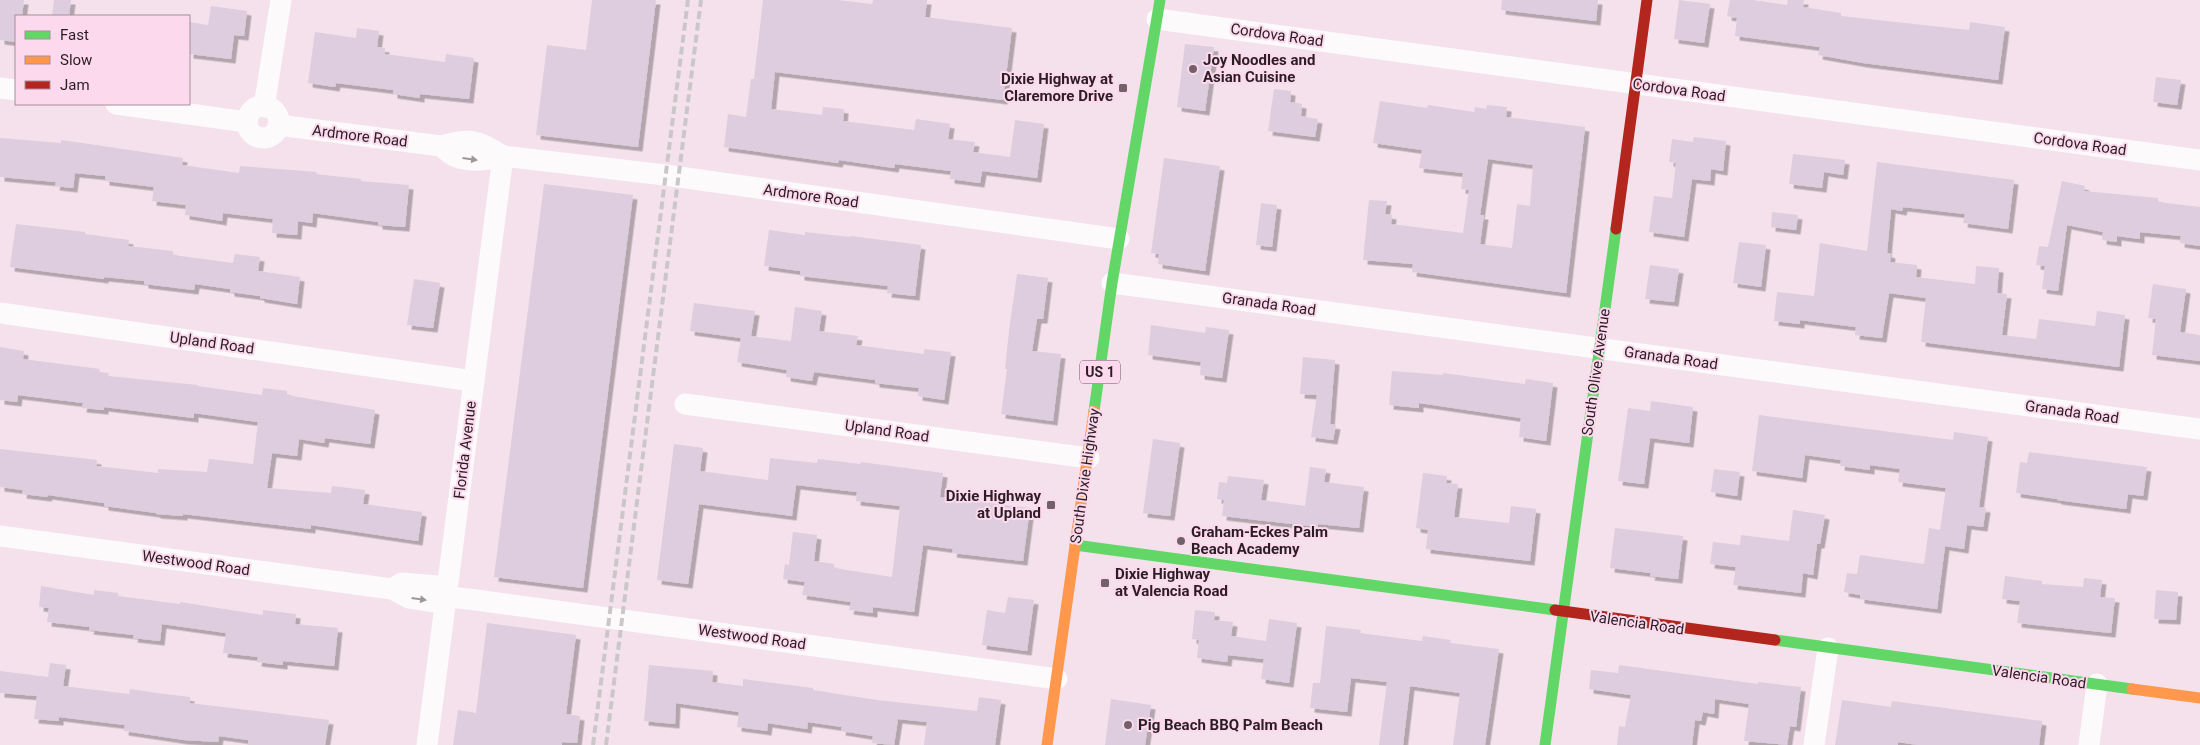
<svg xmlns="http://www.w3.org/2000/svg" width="2200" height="745" font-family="Roboto,sans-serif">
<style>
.building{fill:#ddcddf;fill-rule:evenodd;filter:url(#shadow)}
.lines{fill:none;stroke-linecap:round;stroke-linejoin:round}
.street{stroke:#fdfafc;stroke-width:21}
.fast{stroke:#63d668;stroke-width:11}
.slow{stroke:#ff974d;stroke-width:11}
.jam{stroke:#b3261e;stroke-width:11}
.rail{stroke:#cbc7c9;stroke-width:4;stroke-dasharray:8 4;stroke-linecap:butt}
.oneway{fill:#9e979b}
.poi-dot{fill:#71626a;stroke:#fcd9ec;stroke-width:2}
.labels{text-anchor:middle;stroke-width:4;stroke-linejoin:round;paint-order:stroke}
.shield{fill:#fcd9ec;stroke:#695560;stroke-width:1}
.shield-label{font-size:14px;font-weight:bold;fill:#2a1d24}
.street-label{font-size:15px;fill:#2a1d24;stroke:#fcd9ec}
.poi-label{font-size:15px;font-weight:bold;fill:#2a1d24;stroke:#fcd9ec;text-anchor:start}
</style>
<defs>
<filter id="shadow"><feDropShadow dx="4.5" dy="4.5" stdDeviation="0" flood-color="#0004"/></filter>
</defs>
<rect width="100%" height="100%" fill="#f4e1eb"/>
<g class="building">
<path d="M0 0H24L22 16H16V42L0 40Z"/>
<path d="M54 0H71L69 16H52Z"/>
<path d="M592 0H656L638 147 536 135 547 45 586 50Z"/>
<path d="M763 0H838L872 4 873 0H927L925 17 1012 28 1003 100 775 72 771 109 822 115 823 107 844 109 843 121 914 130 916 119 950 124 948 139 975 142 973 152 1010 157 1015 120 1044 124 1037 178 982 171 980 183 950 179 951 171 895 164 894 168 839 160 838 163 724 147 728 114 746 117 751 79H754Z"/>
<path d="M1502 0H1598L1596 21 1501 10Z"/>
<path d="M1679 0 1710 4 1704 43 1674 39Z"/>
<path d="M1730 0H1753L1787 5 1788 0H1804L1803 7 1841 13V16L1969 30 1970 22 2005 27 1998 80 1863 63 1818 55 1820 47 1735 36 1737 18 1727 16Z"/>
<path d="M211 6 247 11 244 36 234 35 231 59 189 54V22L208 25Z"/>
<path d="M357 28 379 31 377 47 385 48V54L445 62 446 54 474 58 469 99 420 94V98L393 94V90L336 83 335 87 308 83 315 32 356 38Z"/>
<path d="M1185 44 1214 47 1205 111 1177 107Z"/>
<path d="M2156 77 2181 80 2177 105 2153 102Z"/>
<path d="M1274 89 1291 91 1290 102 1302 104 1301 116 1318 119 1315 137 1268 131Z"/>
<path d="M1380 101 1427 108 1428 105 1474 112 1475 107 1486 109 1487 105 1507 107 1506 117 1585 127 1566 293 1412 272 1413 264 1363 260 1369 200 1387 201 1385 214 1392 215 1391 224 1463 233 1469 190 1461 189 1463 173 1419 168 1422 150 1373 143ZM1488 159 1533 165 1530 206 1517 204 1512 248 1480 244 1484 215H1480Z"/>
<path d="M1694 137 1726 141 1723 171 1711 169 1710 181 1692 179 1684 237 1649 232 1654 196 1672 198 1676 163 1669 162 1672 139 1693 142Z"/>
<path d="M0 138 61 143V140L96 145 183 158 182 165 239 173 240 166 252 167 317 172 316 174 361 179V181L409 185 405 227 378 225V222L313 213 312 223 298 221 297 235 272 233 273 219 223 213 222 221 185 215 186 205 152 201 154 187 105 181V176L75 173 73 188 55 186 56 182 0 177Z"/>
<path d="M1793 154 1845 160 1843 175 1824 172 1822 188 1789 184Z"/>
<path d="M1164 158 1220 166 1205 271 1158 264 1159 254 1151 253Z"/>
<path d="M1877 162 2014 180 2008 229 1963 223 1965 214 1903 207 1902 211 1891 209 1887 253 1891 254 1890 262 1917 265 1916 277 1975 284 1976 266 1999 268 1997 293 2007 294 2002 335 2036 339 2039 319 2095 326 2097 311 2125 315 2119 367 1921 342 1926 298 1889 293 1882 338 1855 335 1856 327 1800 320V324L1774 321 1777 292 1814 296 1820 243 1867 251Z"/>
<path d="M2062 181 2085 186 2084 191 2158 198V202L2200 207V246L2180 243 2181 236 2140 232V239L2117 236V242L2102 240 2103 232 2067 225 2058 291 2042 289 2045 266 2036 265 2039 246 2048 247Z"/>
<path d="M544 184 633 195 583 588 494 577Z"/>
<path d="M1261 203 1277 205 1272 247 1256 245Z"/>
<path d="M1772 212 1798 215 1796 230 1771 227Z"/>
<path d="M16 224 85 232V234L129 240 128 246 173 251V255L233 263 235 254 260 257 258 271 300 277 297 304 260 298V296L230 292V289L195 284 194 290 144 284V281L104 277V279L10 267Z"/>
<path d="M769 230 805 235V232L850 237 851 236 921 245 915 296 887 293 888 286 800 276V271L764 266Z"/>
<path d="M1739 242 1766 245 1761 287 1733 283Z"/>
<path d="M1650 265 1679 269 1674 302 1645 299Z"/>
<path d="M1017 274 1048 278 1043 319H1037L1032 351 1061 354 1053 421 1001 414 1007 369H1005L1009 331Z"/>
<path d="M414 279 440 283 433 328 407 325Z"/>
<path d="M2153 284 2186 289 2180 332 2200 335V361L2152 355 2156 319 2148 318Z"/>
<path d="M694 303 755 311 751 336 791 341 795 307 822 311 819 331 858 336 856 345 924 354V349L951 352 944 400 918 396 919 388 875 383V380L814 372 812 381 786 377 787 370 737 362 741 338 690 331Z"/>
<path d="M1151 325 1205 333 1206 327 1229 330 1222 378 1200 375 1201 362 1148 355Z"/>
<path d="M0 347 24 351 23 359 100 369 99 372 109 373 108 376 198 385V386L262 395 263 388 287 391V395L375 410 370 444 325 438 324 443 299 439 297 456 272 453 267 488 331 493 332 486 365 490 363 504 422 512 418 541 311 525V529L183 514V516L156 514V513L104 506V503L48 495 47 497 22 494 23 490 0 487V449L97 460 96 466 158 473V469L207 472 209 459 253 464 258 422 194 413V418L104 407V410L82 408 83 403 18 395 17 402 0 400Z"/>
<path d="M1303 357 1335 360 1330 424 1336 425 1333 440 1311 437 1317 395 1300 394Z"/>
<path d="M1392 371 1443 375V373L1525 384 1526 379 1553 383 1546 441 1519 437 1521 418 1419 403V408L1389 405Z"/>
<path d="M1651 401 1693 407 1689 443 1650 438 1644 484 1618 481 1628 408 1650 411Z"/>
<path d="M1759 415 1953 440 1954 432 1988 437 1979 507 1986 508 1983 527 1967 525 1964 549 1945 546 1937 609 1860 599V595L1844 592 1847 573 1857 574 1860 555 1924 564 1929 528 1940 530 1946 488 1898 482 1900 469 1870 465V470L1840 466 1841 460 1805 455 1802 478 1752 471Z"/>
<path d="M1153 439 1180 443 1170 516 1143 513Z"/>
<path d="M674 444 703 448 700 471 768 480 770 458 817 463 818 459 860 464 861 462 943 473 940 497 1030 508 1023 561 952 553 953 549 923 545 914 612 873 607V613L849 610 851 602 802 595 805 582 783 579 785 564 789 565 793 532 817 535 814 561 834 564V568L892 577 900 506 856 501 857 492 796 485 792 516 699 504 688 584 657 580Z"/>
<path d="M2029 452 2147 467 2143 496 2128 494 2126 509 2057 500V499L2016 493 2020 462 2027 463Z"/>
<path d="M1310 467 1326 469 1324 482 1364 487 1359 528 1318 524V527L1222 516 1224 500 1217 499 1219 482 1227 483 1228 476 1264 480 1261 500 1305 506Z"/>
<path d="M1714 469 1740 472 1737 496 1711 492Z"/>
<path d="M1423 473 1447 476 1446 483 1458 484 1454 517 1509 523 1511 506 1536 509 1530 561 1426 549 1428 530 1416 528Z"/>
<path d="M1793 510 1825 515 1820 544H1817L1813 575 1803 573 1801 593 1733 585 1736 567 1710 564 1713 542 1740 545 1741 535 1789 541Z"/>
<path d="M1615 528 1683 536 1678 579 1650 576 1651 573 1610 568Z"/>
<path d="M2005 576 2042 581V584L2083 587 2084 578 2102 580 2100 597 2115 598 2111 633 2017 623 2020 601 2002 599Z"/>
<path d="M41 586 94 595V590L118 593V596L180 604V602L263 615V610L296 614 295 624 338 628 334 666 283 661V665L257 662 258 657 223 653 226 633 162 624 160 641 133 638 134 635 89 630 90 627 47 622 49 608 39 607Z"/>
<path d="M2156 590 2178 592 2176 620 2154 619Z"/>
<path d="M1008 597 1034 600 1027 651 982 645 987 610 1005 613Z"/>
<path d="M1195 610 1215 612 1214 620 1233 622 1231 636 1266 641 1269 619 1297 623 1289 683 1261 679 1264 659 1228 655 1227 662 1197 658 1199 640 1192 639Z"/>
<path d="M487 623 576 635 566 714 580 716 577 743 562 742V745H453L458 710 476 713Z"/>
<path d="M1326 626 1361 630 1360 633 1422 641 1423 636 1451 640 1450 643 1499 649 1485 745H1453L1460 693 1410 686 1403 745H1379L1387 682 1351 678 1347 712 1310 708 1313 683H1320Z"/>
<path d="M50 663 66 665 63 686 129 694 130 689 157 693 190 697V703L329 720 325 745H248V740L219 736 218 742 184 740 124 731 125 725 59 717V721L34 719 37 696 0 693V671L48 677Z"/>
<path d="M649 665 713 671 712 682 743 686V679L813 688V690L877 700 977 711 979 697 1001 700 995 745H924L927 722 898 719 894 745 872 743 873 736 841 731 842 727 808 722 807 729 768 723 767 731 737 727 739 712 676 703 675 724 644 721Z"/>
<path d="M1619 665 1758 684V682L1801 687 1796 727 1790 726 1787 745 1744 741 1749 704 1715 699 1714 714 1703 712 1701 721 1695 720 1692 745H1617L1619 726 1625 727 1631 695 1589 689 1591 670 1618 673Z"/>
<path d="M1111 699 1151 705 1145 745H1105Z"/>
<path d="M1842 700 1891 707 1892 701 2042 721 2039 745H1918L1898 742V745H1835Z"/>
</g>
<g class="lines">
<g class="street">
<path d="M1157 19 2200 160"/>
<path d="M0 88 16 90"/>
<path d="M116 104 247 122"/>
<circle cx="263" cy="122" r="16"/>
<path d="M264 107 281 0"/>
<path d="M278 125 441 146C472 137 476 140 503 156"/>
<path d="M441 146C445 149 450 154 454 156 469 163 488 160 503 156L665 175 1119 239"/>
<path d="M1112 283 2200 429"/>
<path d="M0 313 473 381"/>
<path d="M685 404 1089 458"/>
<path d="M0 536 392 589 409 598 435 602 447 597 468 599 1057 679"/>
<path d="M392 589 402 583 437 586 447 597"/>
<path d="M427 745 503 156"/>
<path d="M1814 745 1828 648"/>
<path d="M2089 745 2097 684"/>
</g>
<g class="fast">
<path d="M1094 411 1112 283 1160 0"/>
<path d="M1075 545 1555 610"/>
<path d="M1775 640 2132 689"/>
<path d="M1545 745 1616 229"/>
</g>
<g class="slow">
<path d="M2132 689 2200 698"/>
<path d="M1047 745 1094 411"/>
</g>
<g class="jam">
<path d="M1616 229 1647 0"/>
<path d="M1555 610 1775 640"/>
</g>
<g class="rail">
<path d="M593 745 688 0"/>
<path d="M606 745 701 0"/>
</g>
</g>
<defs><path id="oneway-solid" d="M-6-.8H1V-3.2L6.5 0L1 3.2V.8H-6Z" transform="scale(1.25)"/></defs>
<g class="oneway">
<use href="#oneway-solid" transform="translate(470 159) rotate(8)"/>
<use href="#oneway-solid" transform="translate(419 599) rotate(8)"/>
</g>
<g class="poi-dot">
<circle cx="1193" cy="69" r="5"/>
<rect x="1118" y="83" width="10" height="10" rx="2.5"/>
<rect x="1046" y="500" width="10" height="10" rx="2.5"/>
<circle cx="1181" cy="541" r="5"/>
<rect x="1100" y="578" width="10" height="10" rx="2.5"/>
<circle cx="1128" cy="725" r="5"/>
</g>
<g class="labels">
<rect class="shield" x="1080" y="360.5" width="40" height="23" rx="4"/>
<g class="shield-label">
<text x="1100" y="377">US 1</text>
</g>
<g class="street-label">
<text transform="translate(1277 35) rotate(8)" y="5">Cordova Road</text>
<text transform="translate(1679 90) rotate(8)" y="5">Cordova Road</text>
<text transform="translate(360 136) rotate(7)" y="5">Ardmore Road</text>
<text transform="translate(2080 144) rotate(8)" y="5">Cordova Road</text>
<text transform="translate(811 196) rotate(8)" y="5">Ardmore Road</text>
<text transform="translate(1269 304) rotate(8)" y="5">Granada Road</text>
<text transform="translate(212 343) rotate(8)" y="5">Upland Road</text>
<text transform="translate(1671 358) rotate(8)" y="5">Granada Road</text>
<text transform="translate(1596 372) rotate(-82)" y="5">South Olive Avenue</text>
<text transform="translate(2072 412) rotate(8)" y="5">Granada Road</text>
<text transform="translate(887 431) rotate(8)" y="5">Upland Road</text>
<text transform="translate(465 450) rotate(-83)" y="5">Florida Avenue</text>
<text transform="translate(1085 476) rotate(-82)" y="5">South Dixie Highway</text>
<text transform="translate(196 563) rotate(8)" y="5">Westwood Road</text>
<text transform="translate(1637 623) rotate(8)" y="5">Valencia Road</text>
<text transform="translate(752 637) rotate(8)" y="5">Westwood Road</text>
<text transform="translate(2039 677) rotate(8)" y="5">Valencia Road</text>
</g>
<g class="poi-label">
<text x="1203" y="65">Joy Noodles and<tspan x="1203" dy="17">Asian Cuisine</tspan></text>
<text x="1113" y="84" text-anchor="end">Dixie Highway at<tspan x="1113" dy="17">Claremore Drive</tspan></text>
<text x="1041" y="501" text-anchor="end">Dixie Highway<tspan x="1041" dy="17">at Upland</tspan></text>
<text x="1191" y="537">Graham-Eckes Palm<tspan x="1191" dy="17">Beach Academy</tspan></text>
<text x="1115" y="579">Dixie Highway<tspan x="1115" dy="17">at Valencia Road</tspan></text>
<text x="1138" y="730">Pig Beach BBQ Palm Beach</text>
</g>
</g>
<rect x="15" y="15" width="175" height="90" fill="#fcd9ec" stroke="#a88e9c"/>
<rect x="25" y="31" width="25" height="8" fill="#63d668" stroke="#a88e9c"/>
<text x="60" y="40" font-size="15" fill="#2a1d24">Fast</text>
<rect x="25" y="56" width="25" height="8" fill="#ff974d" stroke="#a88e9c"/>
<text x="60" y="65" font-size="15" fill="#2a1d24">Slow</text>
<rect x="25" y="81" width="25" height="8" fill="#b3261e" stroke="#a88e9c"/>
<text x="60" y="90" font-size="15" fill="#2a1d24">Jam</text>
</svg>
